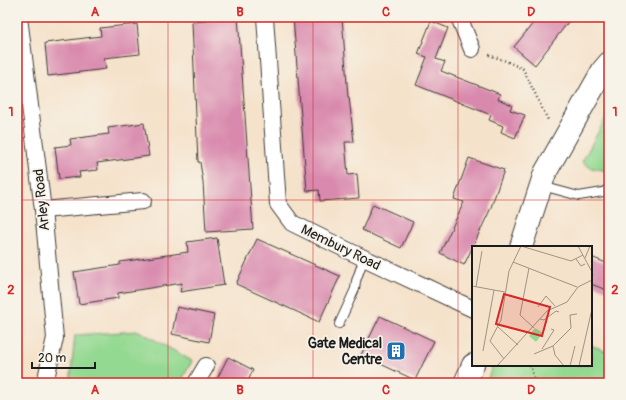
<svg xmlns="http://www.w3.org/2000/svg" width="626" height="400" font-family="Pangolin,sans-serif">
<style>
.green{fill:#94d992;stroke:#587a57}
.building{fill:#d989ad}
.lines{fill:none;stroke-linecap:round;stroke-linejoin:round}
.lane-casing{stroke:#3d3a36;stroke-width:10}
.street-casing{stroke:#3d3a36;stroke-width:18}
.secondary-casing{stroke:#3d3a36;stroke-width:24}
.path{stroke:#3d3a36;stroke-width:2.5;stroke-dasharray:1 3;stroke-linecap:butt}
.lane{stroke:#fff;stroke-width:8}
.street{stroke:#fff;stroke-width:16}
.secondary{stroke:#fff;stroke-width:22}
.grid{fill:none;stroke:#d62828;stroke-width:1;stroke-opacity:0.55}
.labels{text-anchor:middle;stroke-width:3.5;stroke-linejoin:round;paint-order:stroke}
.street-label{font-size:14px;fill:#1c1c1c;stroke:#f7f3e8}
.poi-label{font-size:14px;font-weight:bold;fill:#1c1c1c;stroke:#f7f3e8;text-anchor:end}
.inset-road{fill:none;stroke:#9e9385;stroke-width:1}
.view{fill:#d62828;fill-opacity:0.15;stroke:#d62828;stroke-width:2}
.inset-edge{fill:none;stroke:#1c1c1c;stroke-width:2}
.neatline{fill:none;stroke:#d62828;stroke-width:1.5}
.grid-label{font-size:13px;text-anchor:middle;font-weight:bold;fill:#d62828}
</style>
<rect width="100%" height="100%" fill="#f7f3e8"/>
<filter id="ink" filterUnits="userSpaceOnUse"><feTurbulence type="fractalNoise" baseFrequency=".025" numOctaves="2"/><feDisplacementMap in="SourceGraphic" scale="8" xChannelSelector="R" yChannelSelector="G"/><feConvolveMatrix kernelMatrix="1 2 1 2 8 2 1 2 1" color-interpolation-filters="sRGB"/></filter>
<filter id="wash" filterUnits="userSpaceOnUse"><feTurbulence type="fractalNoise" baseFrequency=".012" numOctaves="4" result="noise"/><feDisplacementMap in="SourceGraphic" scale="16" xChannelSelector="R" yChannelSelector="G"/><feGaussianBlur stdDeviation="0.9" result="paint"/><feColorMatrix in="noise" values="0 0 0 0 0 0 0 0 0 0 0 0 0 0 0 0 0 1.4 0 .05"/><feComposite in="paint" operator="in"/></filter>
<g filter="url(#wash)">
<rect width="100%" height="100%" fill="#f5e2cb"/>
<g class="green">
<path d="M609 112V171L591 168 582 162Z"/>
<path d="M139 331 192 361 180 383H70L75 335Z"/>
<path d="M591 345 609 353V383H486L493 365H591Z"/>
</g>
<g id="blocks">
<g class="building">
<path d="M206 17H238L253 229 206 232 203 182 200 162H198L192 22 206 21Z"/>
<path d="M293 17H342L348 97H349L354 142H345L348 175 357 174 359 198 320 201 319 190 307 191Z"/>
<path d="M538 17H572L535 65 514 47Z"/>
<path d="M431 21 448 28 436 59 445 62 441 71 500 94 498 99 512 105 510 110 525 115 515 138 501 132 503 126 489 120 491 115 416 85 427 57 418 54Z"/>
<path d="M137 24 140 54 104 58 106 69 48 76 45 43 101 36 100 28Z"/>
<path d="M144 123 149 156 97 163 98 170 79 172 80 177 59 179 55 147 71 145 70 139 109 134 108 128Z"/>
<path d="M469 158 504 170 490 210 464 265 440 253 464 202 454 199Z"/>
<path d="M373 204 413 222 401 248 362 230Z"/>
<path d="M217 238 224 285 180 292 182 283 118 293V298L79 304 74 272 120 265V262L188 252 187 242Z"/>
<path d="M257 239 340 276 319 322 236 284Z"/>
<path d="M591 257 609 264V291L591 284Z"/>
<path d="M177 307 214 315 209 342 172 334Z"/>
<path d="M380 316 434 341 415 380 361 355Z"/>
<path d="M228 357 253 370 247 383H215Z"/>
</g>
</g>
</g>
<g filter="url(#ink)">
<use href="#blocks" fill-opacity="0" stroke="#3d3a36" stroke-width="1"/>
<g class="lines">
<g class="lane-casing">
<g id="lane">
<path d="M542 186 579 196 603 192 609 188"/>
<path d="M339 324 355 289 356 281 364 258"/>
</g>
</g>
<g class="street-casing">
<g id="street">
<path d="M19 17 43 210 55 338 45 383"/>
<path d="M265 17 278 204 292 223 351 252 473 309"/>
<path d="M463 17 461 22 472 49"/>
<path d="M43 210 143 201"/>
<path d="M196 383 206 366"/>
</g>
</g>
<g class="secondary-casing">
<g id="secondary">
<path d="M521 247 545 173 603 70 609 63"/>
<path d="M465 383 473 365"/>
</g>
</g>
<g class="path">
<path d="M489 55 506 61 523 69 549 122"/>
<path d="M530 365 535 383"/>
</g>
<use href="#lane" class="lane"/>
<use href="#street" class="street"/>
<use href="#secondary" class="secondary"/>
</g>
</g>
<path class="grid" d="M168 17V383M313 17V383M458 17V383M17 200H609"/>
<defs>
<g id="building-square" transform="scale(1)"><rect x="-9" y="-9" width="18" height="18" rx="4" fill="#1f6fb2" stroke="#f7f3e8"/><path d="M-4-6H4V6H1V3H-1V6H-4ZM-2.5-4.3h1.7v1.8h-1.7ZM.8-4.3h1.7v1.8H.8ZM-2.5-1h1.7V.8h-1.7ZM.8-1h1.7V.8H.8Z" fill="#fff"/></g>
</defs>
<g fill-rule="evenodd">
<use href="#building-square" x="396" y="351"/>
</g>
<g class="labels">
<g class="street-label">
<text transform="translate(41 200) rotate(-96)" y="5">Arley Road</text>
<text transform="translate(341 247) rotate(26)" y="5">Membury Road</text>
</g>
<g class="poi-label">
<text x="382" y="348">Gate Medical<tspan x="382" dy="16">Centre</tspan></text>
</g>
</g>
<g transform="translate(472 246)">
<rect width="120" height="120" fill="#f5e2cb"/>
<path d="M63 82 71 87 64 96 57 90Z" fill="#94d992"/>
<path class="inset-road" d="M49 0 99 15 111 9M106 0 120 26M113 12 118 0M104 13 109 20 113 18M41 16 105 41M57 22 48 69 62 82M0 40 33 46M4 41 10 5M66 61 74 50 83 60M68 73 72 74 84 65 87 66M26 81 46 99M70 103 82 84 79 83M11 105 22 44M62 108 81 100M32 113 18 95 29 74 37 25 49 0M25 120 75 65 95 56 106 41 120 34M92 120 83 109 81 100 99 82 98 69 105 68M98 120 103 100M107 120 120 63"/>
<path class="view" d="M32 48 78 61 70 90 24 78Z"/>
<rect width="120" height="120" class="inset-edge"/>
</g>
<rect width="626" height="400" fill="none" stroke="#f7f3e8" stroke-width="44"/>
<path d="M32 362v6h63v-6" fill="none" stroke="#1c1c1c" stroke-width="2"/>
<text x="38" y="362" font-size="12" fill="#1c1c1c" stroke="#f7f3e8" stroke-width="3" paint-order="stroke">20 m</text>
<rect x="22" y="22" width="582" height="356" class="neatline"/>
<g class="grid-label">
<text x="95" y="16">A</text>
<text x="240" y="16">B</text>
<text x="386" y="16">C</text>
<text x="531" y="16">D</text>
<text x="11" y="116">1</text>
<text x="615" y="116">1</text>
<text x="11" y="294">2</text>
<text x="615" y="294">2</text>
<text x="95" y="394">A</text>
<text x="240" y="394">B</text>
<text x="386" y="394">C</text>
<text x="531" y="394">D</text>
</g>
</svg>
